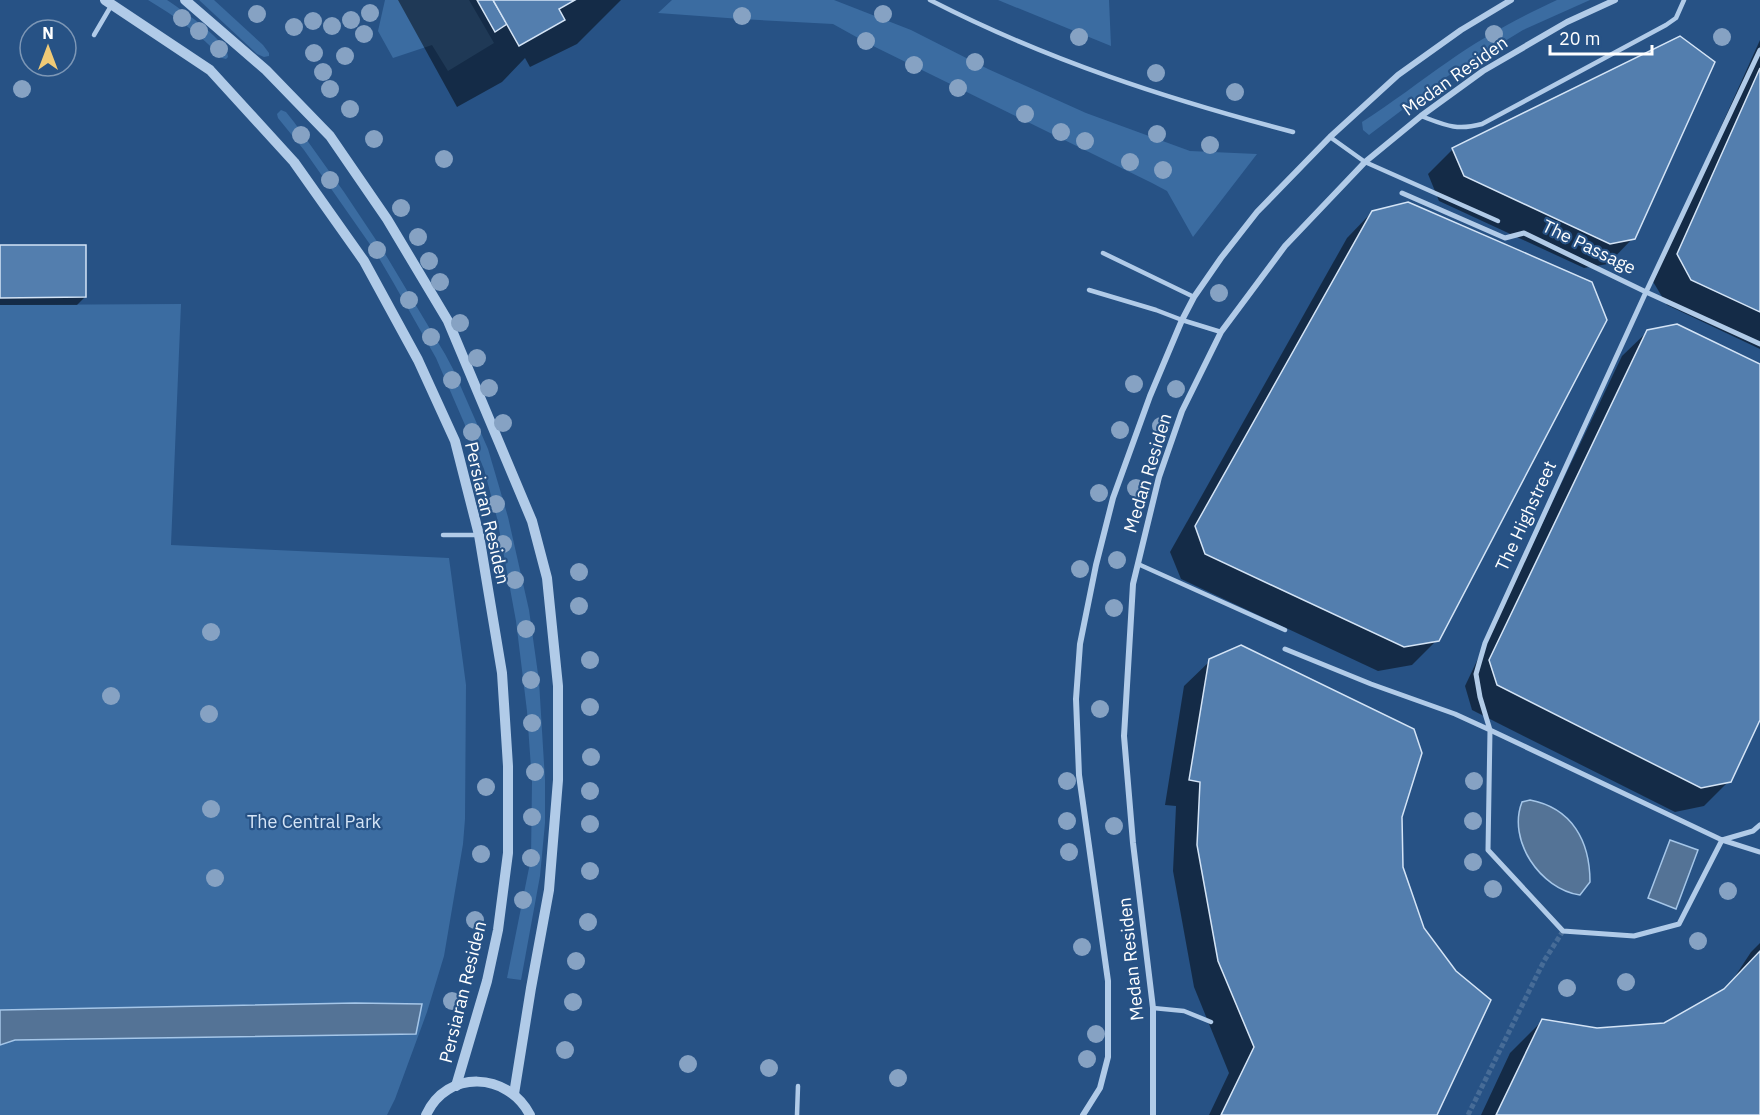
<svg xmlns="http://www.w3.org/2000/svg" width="1760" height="1115" font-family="'IBM Plex Sans',sans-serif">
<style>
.green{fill:#3b6ca1}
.water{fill:#547396;stroke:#a5c6e8;stroke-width:1.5}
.shadow{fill:#0007}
.building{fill:#537eae;stroke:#d4e4f6;stroke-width:1.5}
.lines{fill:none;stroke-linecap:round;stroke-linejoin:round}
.pedestrian-tunnel{stroke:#476c97;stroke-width:5;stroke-dasharray:5 2.5;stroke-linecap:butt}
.service{stroke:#b1cbe8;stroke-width:4.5}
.pedestrian{stroke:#b1cbe8;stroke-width:5}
.minor{stroke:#b1cbe8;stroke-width:6}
.tertiary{stroke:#b1cbe8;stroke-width:10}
.tree{fill:#86a2c3}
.labels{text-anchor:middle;stroke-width:4.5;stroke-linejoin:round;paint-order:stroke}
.street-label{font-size:18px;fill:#fff;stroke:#275285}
.park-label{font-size:18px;fill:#d4e4f6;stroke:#275285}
</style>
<rect width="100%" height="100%" fill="#275285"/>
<g class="green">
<path d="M148 0H167L170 2C184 12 228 41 228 57L226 59 222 58C201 35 175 16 148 0Z"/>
<path d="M199 0H214L263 45 269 53V56L264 57 257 54Z"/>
<path d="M385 0H469L494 43 448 71 432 45 393 58 378 31Z"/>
<path d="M672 0H834L911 30 988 69 1086 113 1190 151 1257 154 1193 237 1167 191 1152 183 869 44 833 24 741 19 658 13Z"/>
<path d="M998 0H1109L1111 46Z"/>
<path d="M1557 0H1590L1523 30 1443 79 1369 135 1363 130 1362 122C1392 103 1420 81 1449 61 1480 39 1522 16 1557 0Z"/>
<path d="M281 110 286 112 294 122 344 192 384 252 445 354 453 369 488 449 508 517 529 610 539 681 545 780V823L540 876 521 980 507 978 531 858 532 782 527 711 516 621 497 518 484 469 436 358 393 282 376 253 304 150 278 118 277 114Z"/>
<path d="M181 304 171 545 449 558 466 685 465 819 463 844 444 956 427 1012 395 1099 387 1115H0V305Z"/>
</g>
<g class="water">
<path d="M1530 800C1572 808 1590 841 1590 882L1580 895C1540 889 1507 840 1522 802Z"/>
<path d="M1670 840 1698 850 1676 909 1648 898Z"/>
<path d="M355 1003 422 1004 416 1034 15 1040 0 1045V1010Z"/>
</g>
<g class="shadow">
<path d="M398 0H621L577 44 530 67 525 58 502 82 457 107Z"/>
<path d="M1760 40V349L1667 305 1652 280Z"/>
<path d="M1453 149 1633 238 1608 264 1584 268 1439 201 1428 174Z"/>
<path d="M1372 212 1437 640 1412 665 1378 671 1181 579 1170 552 1347 238Z"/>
<path d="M0 246 85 297 77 305H0Z"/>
<path d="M1648 331 1760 365V717L1729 781 1704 806 1675 812 1472 710 1465 686 1622 356Z"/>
<path d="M1210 661 1401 817V868L1423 929 1455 972 1436 1115H1209L1229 1073 1194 987 1173 871 1176 806 1165 805 1184 686Z"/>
<path d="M1760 943V1115H1481L1510 1053 1543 1020 1597 1029 1665 1025 1720 993 1734 978 1751 952Z"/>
</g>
<g class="building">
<path d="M477 0H493L507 24 495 32Z"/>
<path d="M493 0H575L559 9 565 20 519 46Z"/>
<path d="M1680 36 1715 62 1635 239 1610 244 1464 176 1452 148Z"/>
<path d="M1760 68V312L1691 280 1677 254Z"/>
<path d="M1408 202 1592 282 1607 320 1439 641 1404 647 1205 554 1195 526 1372 211Z"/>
<path d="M0 245H86V297L0 298Z"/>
<path d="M1677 324 1760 364V720L1731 782 1701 788 1497 685 1489 660 1647 330Z"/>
<path d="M1241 645 1414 729 1422 753 1402 817 1403 867 1424 928 1456 971 1491 1000 1437 1115H1221L1254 1047 1218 961 1197 845 1200 782 1189 780 1209 659Z"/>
<path d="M1760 951V1115H1496L1542 1019 1597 1028 1664 1023 1724 989Z"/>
</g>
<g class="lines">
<path class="pedestrian-tunnel" d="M1468 1115 1544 961 1563 931"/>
<g class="service">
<path d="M930 0C1047 60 1167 99 1293 132"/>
<path d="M94 35 111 6"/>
<path d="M1421 116C1445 125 1456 131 1482 124L1666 25 1676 18 1684 0"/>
<path d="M1330 137 1365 162 1498 221"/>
<path d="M1103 253 1194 297"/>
<path d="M1089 290 1156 310 1182 320 1221 332"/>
<path d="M443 535H479"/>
<path d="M1138 564 1285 630"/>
<path d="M1153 1008 1184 1011 1211 1022"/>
<path d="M797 1115 798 1086"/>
</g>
<g class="pedestrian">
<path d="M1760 50 1646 292 1485 643 1476 674 1480 697 1490 730 1722 840 1753 831 1760 825"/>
<path d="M1402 193 1505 238 1524 233 1646 292 1760 344"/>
<path d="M1285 649 1371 684 1455 714 1490 730 1488 850 1563 931 1634 936 1679 924 1722 840 1760 852"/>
</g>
<g class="minor">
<path d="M1083 1115 1100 1088 1108 1057V981L1079 775 1076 699 1080 644 1096 565 1113 498 1150 396 1182 320 1194 297 1221 258 1257 212 1330 137 1398 75 1461 30 1511 0"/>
<path d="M1153 1115V1008L1133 843 1124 736 1133 584 1159 477 1182 411 1221 332 1285 246 1365 162 1421 116 1483 71 1567 22 1615 0"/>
</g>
<g class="tertiary">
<path d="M105 0 210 70 294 162 364 261 418 360 455 441 479 535 502 673 508 766V853L498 930 487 981 456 1086"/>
<path d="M185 0 266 70 330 136 387 219 448 321 532 521 547 578 558 686V780L549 890 531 988 514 1094"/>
<path d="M426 1115C447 1069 508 1072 530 1115"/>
</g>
</g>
<g class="tree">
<circle cx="370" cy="13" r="9"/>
<circle cx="257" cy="14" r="9"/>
<circle cx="883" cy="14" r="9"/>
<circle cx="742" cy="16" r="9"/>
<circle cx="182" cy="18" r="9"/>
<circle cx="351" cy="20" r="9"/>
<circle cx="313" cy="21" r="9"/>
<circle cx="332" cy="26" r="9"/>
<circle cx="294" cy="27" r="9"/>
<circle cx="199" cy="31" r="9"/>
<circle cx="364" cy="34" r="9"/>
<circle cx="1494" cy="34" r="9"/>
<circle cx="1079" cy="37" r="9"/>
<circle cx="1722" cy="37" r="9"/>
<circle cx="866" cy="41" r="9"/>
<circle cx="219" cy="49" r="9"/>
<circle cx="314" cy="53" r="9"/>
<circle cx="345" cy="56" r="9"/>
<circle cx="975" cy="62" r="9"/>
<circle cx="914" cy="65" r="9"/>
<circle cx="323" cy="72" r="9"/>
<circle cx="1156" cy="73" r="9"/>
<circle cx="958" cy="88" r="9"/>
<circle cx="22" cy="89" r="9"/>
<circle cx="330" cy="89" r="9"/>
<circle cx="1235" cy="92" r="9"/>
<circle cx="350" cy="109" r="9"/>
<circle cx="1025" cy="114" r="9"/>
<circle cx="1061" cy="132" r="9"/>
<circle cx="1157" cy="134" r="9"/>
<circle cx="301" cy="135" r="9"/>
<circle cx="374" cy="139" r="9"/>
<circle cx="1085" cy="141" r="9"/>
<circle cx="1210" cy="145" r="9"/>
<circle cx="444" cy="159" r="9"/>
<circle cx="1130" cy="162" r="9"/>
<circle cx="1163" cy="170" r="9"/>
<circle cx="330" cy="180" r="9"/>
<circle cx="401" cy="208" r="9"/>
<circle cx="418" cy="237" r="9"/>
<circle cx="377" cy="250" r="9"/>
<circle cx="429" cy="261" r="9"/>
<circle cx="440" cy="282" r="9"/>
<circle cx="1219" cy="293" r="9"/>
<circle cx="409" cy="300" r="9"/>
<circle cx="460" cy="323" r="9"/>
<circle cx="431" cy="337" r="9"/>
<circle cx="477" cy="358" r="9"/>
<circle cx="452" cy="380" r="9"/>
<circle cx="1134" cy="384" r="9"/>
<circle cx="489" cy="388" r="9"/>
<circle cx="1176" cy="389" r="9"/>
<circle cx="503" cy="423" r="9"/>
<circle cx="1161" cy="426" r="9"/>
<circle cx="1120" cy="430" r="9"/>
<circle cx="472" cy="432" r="9"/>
<circle cx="1136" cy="488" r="9"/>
<circle cx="1099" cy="493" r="9"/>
<circle cx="496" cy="504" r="9"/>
<circle cx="503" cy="544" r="9"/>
<circle cx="1117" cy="560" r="9"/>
<circle cx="1080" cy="569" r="9"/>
<circle cx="579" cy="572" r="9"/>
<circle cx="515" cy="580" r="9"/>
<circle cx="579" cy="606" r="9"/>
<circle cx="1114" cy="608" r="9"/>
<circle cx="526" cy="629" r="9"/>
<circle cx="211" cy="632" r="9"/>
<circle cx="590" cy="660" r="9"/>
<circle cx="531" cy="680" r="9"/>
<circle cx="111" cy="696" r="9"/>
<circle cx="590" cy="707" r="9"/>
<circle cx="1100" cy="709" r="9"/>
<circle cx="209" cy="714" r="9"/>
<circle cx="532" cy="723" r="9"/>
<circle cx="591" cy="757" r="9"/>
<circle cx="535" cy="772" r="9"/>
<circle cx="1067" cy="781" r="9"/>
<circle cx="1474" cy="781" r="9"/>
<circle cx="486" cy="787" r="9"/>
<circle cx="590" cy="791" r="9"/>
<circle cx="211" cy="809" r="9"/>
<circle cx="532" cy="817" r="9"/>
<circle cx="1067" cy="821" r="9"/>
<circle cx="1473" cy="821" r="9"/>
<circle cx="590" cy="824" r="9"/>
<circle cx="1114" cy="826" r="9"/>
<circle cx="1069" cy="852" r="9"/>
<circle cx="481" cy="854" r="9"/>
<circle cx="531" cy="858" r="9"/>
<circle cx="1473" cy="862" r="9"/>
<circle cx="590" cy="871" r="9"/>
<circle cx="215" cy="878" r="9"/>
<circle cx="1493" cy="889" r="9"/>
<circle cx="1728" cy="891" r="9"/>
<circle cx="523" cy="900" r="9"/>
<circle cx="475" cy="920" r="9"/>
<circle cx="588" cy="922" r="9"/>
<circle cx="1698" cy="941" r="9"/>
<circle cx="1082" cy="947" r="9"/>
<circle cx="576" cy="961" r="9"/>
<circle cx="1626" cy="982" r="9"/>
<circle cx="1567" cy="988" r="9"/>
<circle cx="452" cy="1001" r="9"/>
<circle cx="573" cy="1002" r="9"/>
<circle cx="1096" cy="1034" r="9"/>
<circle cx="565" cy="1050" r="9"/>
<circle cx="1087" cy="1059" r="9"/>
<circle cx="688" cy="1064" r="9"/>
<circle cx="769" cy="1068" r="9"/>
<circle cx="898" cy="1078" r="9"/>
</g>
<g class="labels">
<g class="street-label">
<text transform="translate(1455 76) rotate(-35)" y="6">Medan Residen</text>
<text transform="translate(1589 247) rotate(26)" y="6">The Passage</text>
<text transform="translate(1148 473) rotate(-73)" y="6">Medan Residen</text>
<text transform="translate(487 513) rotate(77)" y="6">Persiaran Residen</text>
<text transform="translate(1526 516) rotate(-65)" y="6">The Highstreet</text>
<text transform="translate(1131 959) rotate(-96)" y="6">Medan Residen</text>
<text transform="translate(463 992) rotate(-76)" y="6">Persiaran Residen</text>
</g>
<g class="park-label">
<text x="314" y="828">The Central Park</text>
</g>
</g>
<g transform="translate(48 48)"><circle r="28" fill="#275285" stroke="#7d97b6" stroke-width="1.5"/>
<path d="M0-4.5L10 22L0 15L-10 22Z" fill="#f0ca76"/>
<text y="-9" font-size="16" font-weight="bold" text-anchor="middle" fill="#ffffff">N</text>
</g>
<path d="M1550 45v9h102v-9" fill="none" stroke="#ffffff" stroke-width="3"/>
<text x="1559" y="45" font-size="18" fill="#ffffff" stroke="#275285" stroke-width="4.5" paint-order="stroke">20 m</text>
</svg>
